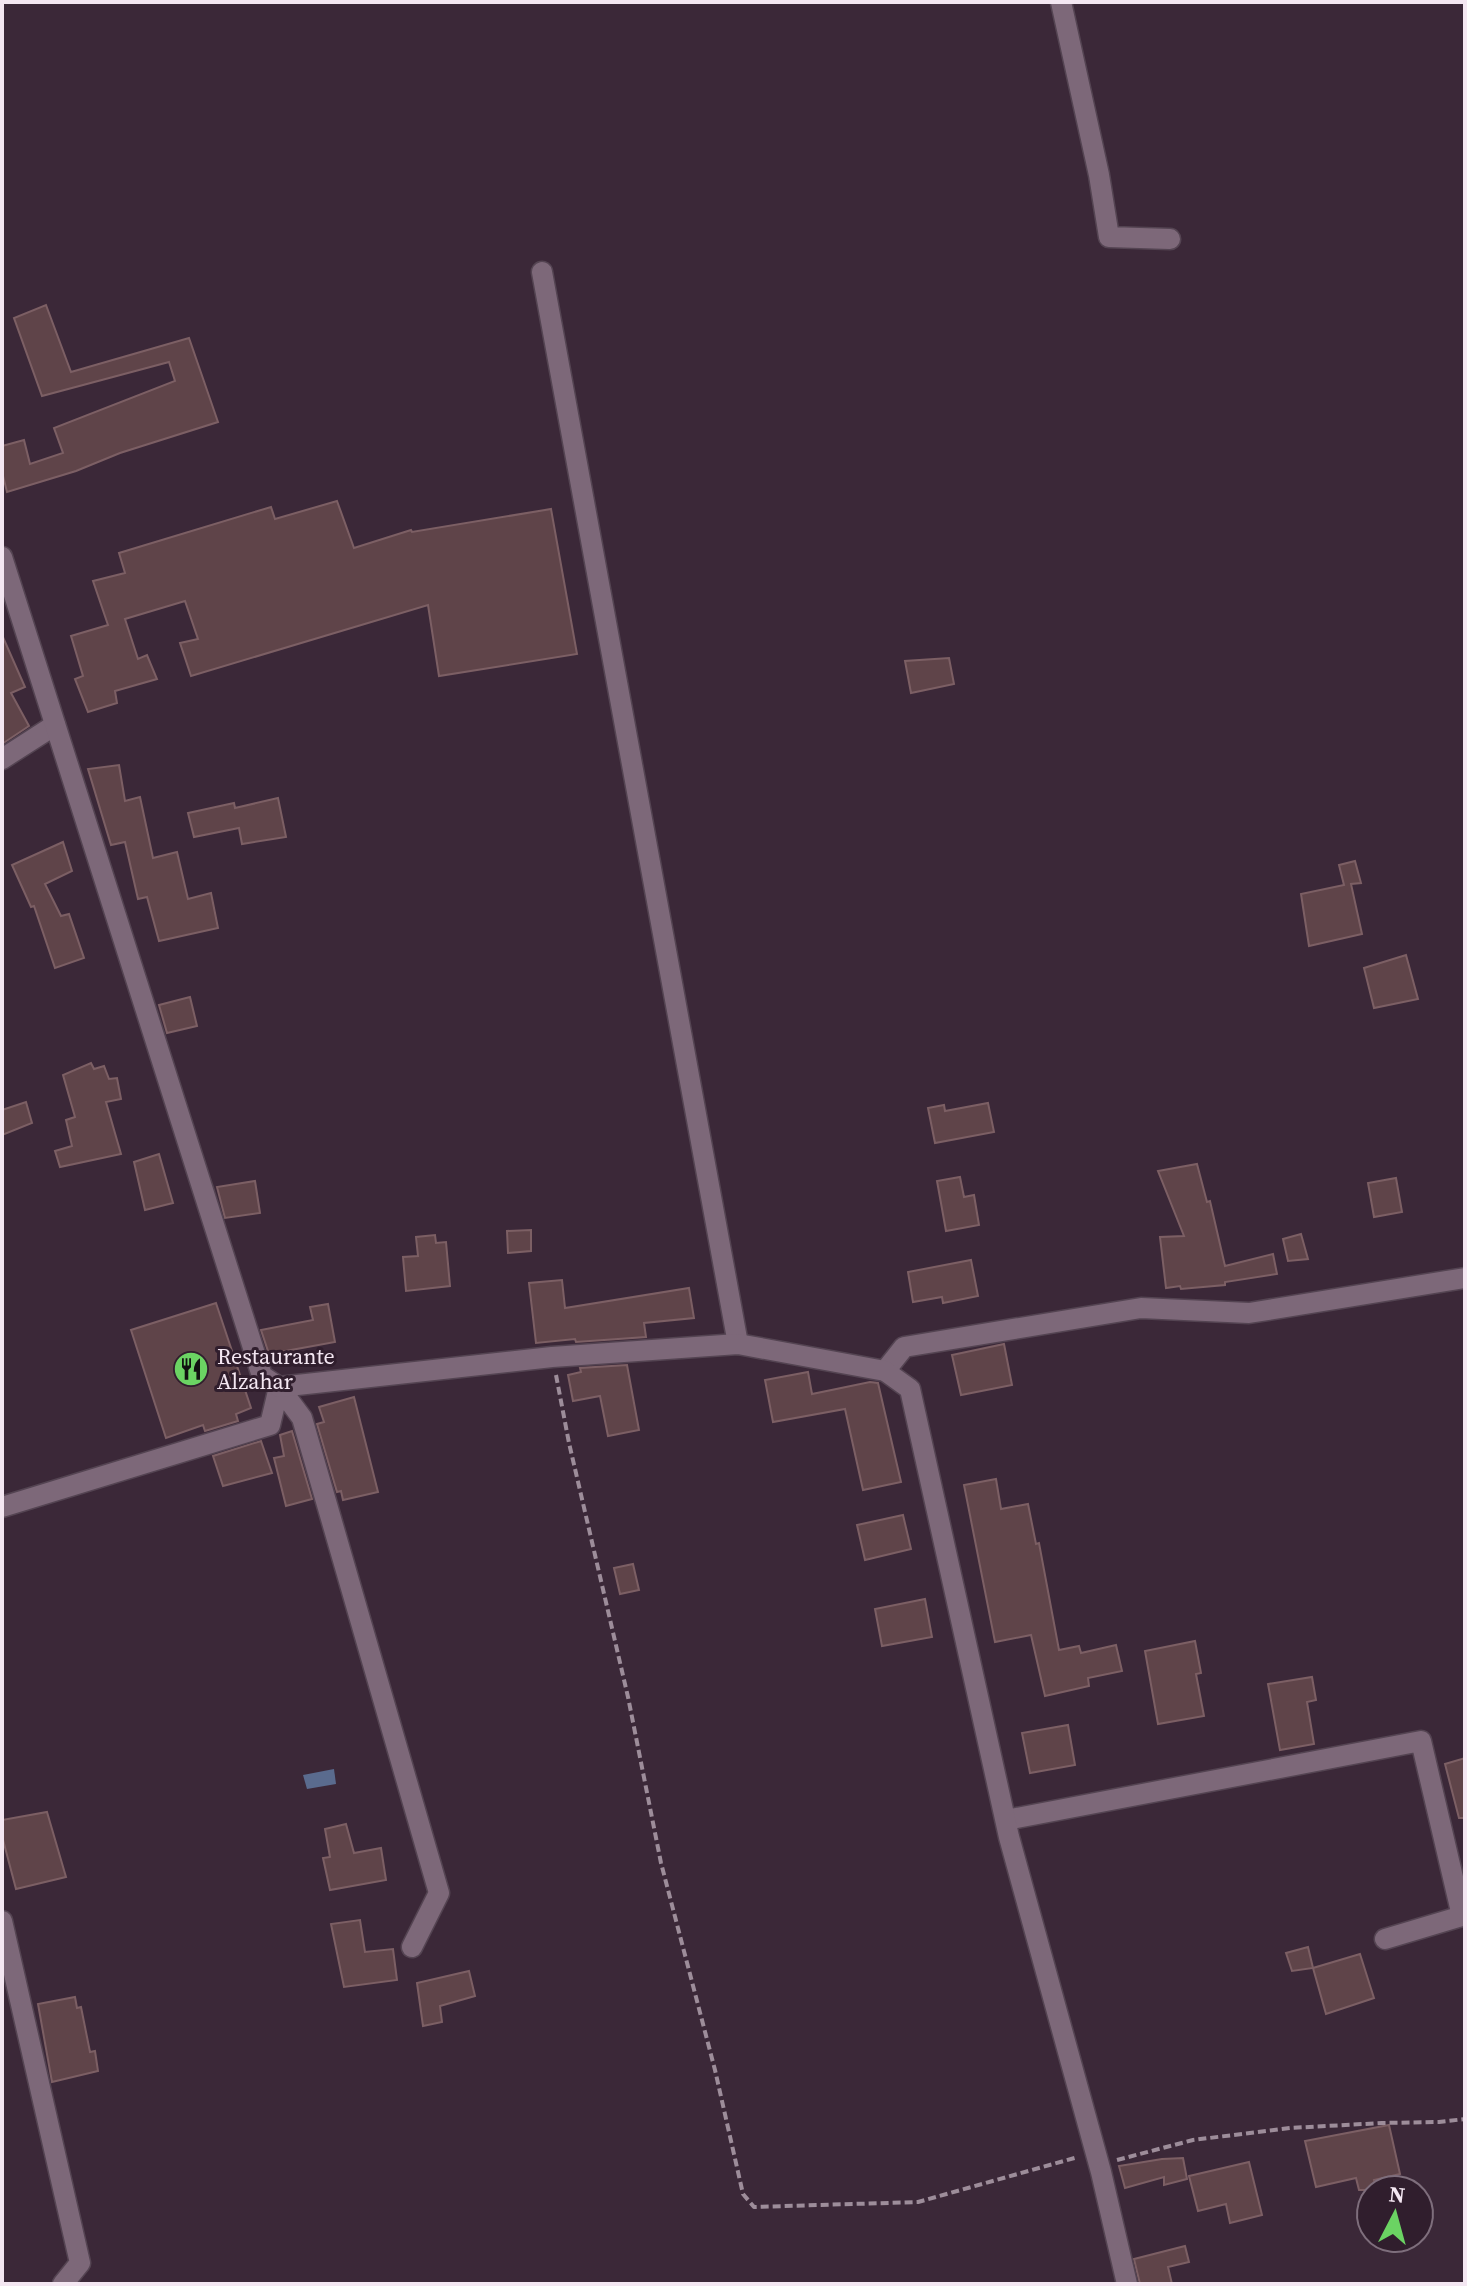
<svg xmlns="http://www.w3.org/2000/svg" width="1467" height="2286" font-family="'Source Serif 4',serif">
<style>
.water{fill:#5a6b8e}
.building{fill:#5f4449;stroke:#7c5f64;stroke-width:2}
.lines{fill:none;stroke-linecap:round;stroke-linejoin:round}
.minor-casing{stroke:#544452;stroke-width:23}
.secondary-casing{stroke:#544452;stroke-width:23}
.path{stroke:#9d8d9a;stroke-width:4;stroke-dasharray:8 4;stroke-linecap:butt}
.minor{stroke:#7d6879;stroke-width:20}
.secondary{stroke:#7d6879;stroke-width:20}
.labels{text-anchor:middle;stroke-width:6;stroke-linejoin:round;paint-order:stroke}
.poi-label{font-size:22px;fill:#f4e7f2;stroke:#301e2d;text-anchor:start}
</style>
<rect width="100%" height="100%" fill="#3b2838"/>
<path class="water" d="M334 1769 336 1784 307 1789 303 1775Z"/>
<g class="building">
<path d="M46 305 71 372 189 338 218 422 120 453 76 471 7 492 2 472V446L24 440 30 464 63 453 54 428 175 381 169 362 42 396 14 318Z"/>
<path d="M337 501 354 548 411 530 412 532 551 509 577 654 439 676 428 605 191 676 180 643 198 639 185 601 125 619 138 659 147 655 157 679 115 691 117 703 88 712 75 679 83 676 71 636 108 625 93 581 125 573 119 553 271 507 275 519Z"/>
<path d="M2 635 25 687 11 693 29 726 2 744Z"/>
<path d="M949 658 954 684 911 693 905 661Z"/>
<path d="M119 765 125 801 140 797 153 858 177 852 188 899 211 893 218 928 159 941 147 897 138 899 125 842 111 845 88 769Z"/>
<path d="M278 798 286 837 242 844 239 828 194 837 188 813 234 803 235 808Z"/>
<path d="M63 842 72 871 45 884 61 916 69 914 84 958 55 968 34 906 31 907 12 865Z"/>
<path d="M1355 861 1361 883 1351 884 1362 934 1309 946 1301 894 1344 885 1339 865Z"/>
<path d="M1406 955 1418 999 1374 1008 1364 968Z"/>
<path d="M190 997 197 1026 167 1033 159 1005Z"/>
<path d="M91 1063 94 1069 104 1066 109 1079 117 1078 121 1099 106 1102 121 1154 60 1167 55 1151 72 1146 66 1120 75 1117 63 1075Z"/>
<path d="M26 1102 32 1123 2 1135V1110Z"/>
<path d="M988 1103 994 1132 935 1143 928 1108 944 1105 945 1111Z"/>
<path d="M159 1154 173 1203 145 1210 134 1162Z"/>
<path d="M1197 1164 1207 1202 1210 1201 1225 1266 1273 1254 1277 1274 1225 1282V1285L1181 1289 1180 1286 1166 1288 1160 1237 1184 1236 1158 1171Z"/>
<path d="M960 1177 964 1197 974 1195 979 1225 946 1231 937 1181Z"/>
<path d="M1396 1178 1402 1212 1374 1217 1368 1183Z"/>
<path d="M255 1181 260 1213 225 1218 217 1187Z"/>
<path d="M531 1230V1251L508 1253 507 1231Z"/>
<path d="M1301 1234 1308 1259 1288 1261 1283 1239Z"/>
<path d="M435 1235 436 1243 446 1242 450 1286 406 1291 403 1257 418 1256 416 1237Z"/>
<path d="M971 1260 978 1296 943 1303 942 1297 913 1302 908 1272Z"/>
<path d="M562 1280 565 1308 689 1288 694 1318 644 1323 646 1337 576 1342 575 1339 536 1343 529 1283Z"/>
<path d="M216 1303 251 1408 236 1414 238 1421 205 1431 203 1425 166 1438 131 1330Z"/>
<path d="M328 1304 335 1342 269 1354 261 1330 313 1320 310 1307Z"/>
<path d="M1004 1344 1012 1385 961 1395 952 1355Z"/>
<path d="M627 1365 639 1430 608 1436 600 1396 573 1401 568 1375 581 1372 580 1368Z"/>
<path d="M808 1372 812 1394 870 1382 878 1383 901 1482 863 1490 845 1409 773 1422 765 1380Z"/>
<path d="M354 1397 378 1492 343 1500 341 1491 337 1492 317 1424 324 1422 319 1407Z"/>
<path d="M292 1431 312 1499 286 1506 274 1458 284 1456 280 1435Z"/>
<path d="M261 1441 272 1473 223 1486 213 1456Z"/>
<path d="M996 1479 1001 1509 1028 1504 1036 1544 1039 1543 1059 1650 1079 1646 1081 1653 1116 1645 1122 1671 1088 1678 1089 1686 1045 1696 1031 1635 995 1642 964 1485Z"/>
<path d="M903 1515 911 1549 865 1560 857 1525Z"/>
<path d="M633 1564 639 1590 620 1594 614 1568Z"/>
<path d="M925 1599 932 1637 882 1646 875 1609Z"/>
<path d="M1195 1641 1201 1673 1196 1674 1204 1716 1158 1724 1145 1651Z"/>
<path d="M1312 1677 1316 1700 1307 1702 1314 1744 1280 1750 1268 1684Z"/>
<path d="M1068 1725 1075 1765 1030 1773 1022 1733Z"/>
<path d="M1465 1758V1818H1459L1445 1764Z"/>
<path d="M47 1812 66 1877 16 1889 2 1836V1820Z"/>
<path d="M346 1824 354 1853 381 1848 386 1880 330 1890 323 1858 330 1857 325 1829Z"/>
<path d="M360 1920 365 1952 393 1949 397 1980 344 1987 331 1924Z"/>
<path d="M1308 1947 1313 1968 1292 1971 1286 1953Z"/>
<path d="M1360 1954 1374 1998 1326 2014 1313 1968Z"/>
<path d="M469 1971 475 1996 440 2006 442 2022 423 2026 417 1983Z"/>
<path d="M75 1997 77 2008 81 2007 90 2052 95 2051 98 2071 52 2082 38 2004Z"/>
<path d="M1389 2125 1400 2174 1374 2180 1376 2190H1359L1356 2178 1316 2187 1305 2141Z"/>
<path d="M1183 2158 1187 2179 1164 2185V2177L1125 2188 1119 2166 1162 2159Z"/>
<path d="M1249 2162 1262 2215 1230 2223 1226 2204 1198 2211 1189 2176Z"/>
<path d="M1185 2246 1189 2262 1168 2267 1172 2284H1140L1134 2259Z"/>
</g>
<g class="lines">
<g class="minor-casing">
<g id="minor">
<path d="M1061 2 1099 175 1109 237 1170 239"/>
<path d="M542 272 738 1344"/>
<path d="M2 759 55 725"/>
<path d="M885 1371 904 1347 1141 1308 1249 1313 1465 1278"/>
<path d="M2 1507 270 1425 279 1387 302 1418 439 1893 412 1947"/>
<path d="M1006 1820 1421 1741 1462 1916 1385 1939"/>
<path d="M2 1921 80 2263 63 2284"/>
</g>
</g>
<g class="secondary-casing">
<path id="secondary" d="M2 557 262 1376 279 1387 552 1357 738 1344 885 1371 910 1389 1009 1837 1101 2172 1127 2284"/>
</g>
<g class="path">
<path d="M556 1375 569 1443 628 1697 661 1863 715 2070 743 2194 754 2207 918 2202 1078 2157"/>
<path d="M1117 2160 1193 2140 1290 2128 1382 2123 1439 2122 1465 2119"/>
</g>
<use href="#minor" class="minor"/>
<use href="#secondary" class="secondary"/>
</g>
<defs>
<g id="restaurant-disc" transform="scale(1.8)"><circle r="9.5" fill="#6bd363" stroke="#301e2d"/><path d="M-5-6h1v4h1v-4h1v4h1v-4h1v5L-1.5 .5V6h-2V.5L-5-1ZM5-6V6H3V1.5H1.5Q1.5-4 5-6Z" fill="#111"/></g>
</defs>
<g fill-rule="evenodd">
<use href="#restaurant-disc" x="191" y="1369"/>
</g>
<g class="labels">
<g class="poi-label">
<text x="217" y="1364">Restaurante<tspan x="217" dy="25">Alzahar</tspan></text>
</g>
</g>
<rect width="1467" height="2286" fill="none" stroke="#f4e7f2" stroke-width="8"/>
<g transform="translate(1395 2214) rotate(6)"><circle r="38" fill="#301e2d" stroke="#7e6e7c" stroke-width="2"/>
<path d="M0-6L14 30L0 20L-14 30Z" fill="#6bd363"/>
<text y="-12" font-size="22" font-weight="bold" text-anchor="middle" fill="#f4e7f2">N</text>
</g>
</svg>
